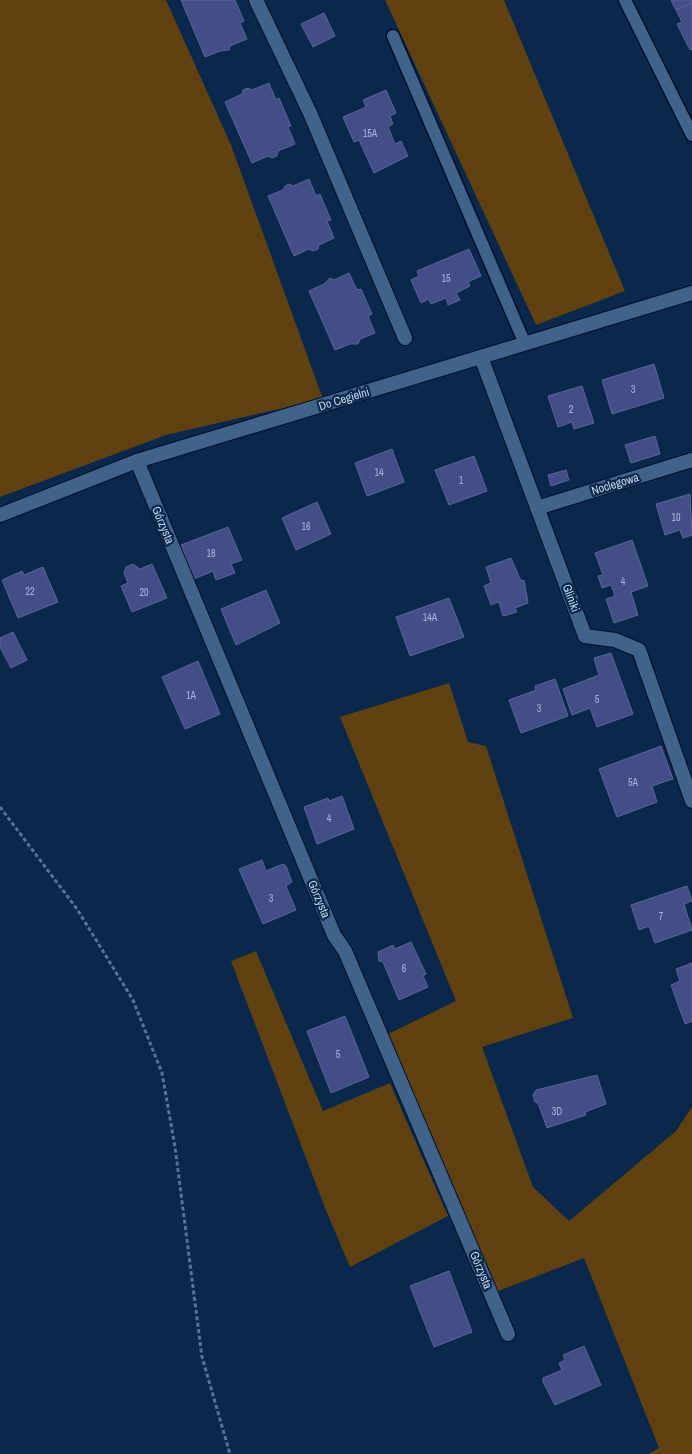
<svg xmlns="http://www.w3.org/2000/svg" width="692" height="1454" font-family="'Archivo Narrow',sans-serif">
<style>
.green{fill:#604111}
.building{fill:#434e89;stroke:#5b6594}
.lines{fill:none;stroke-linecap:round;stroke-linejoin:round}
.service-casing{stroke:#00102a;stroke-width:15}
.minor-casing{stroke:#00102a;stroke-width:16}
.path{stroke:#597391;stroke-width:3;stroke-dasharray:4 2.5;stroke-linecap:butt}
.service{stroke:#416289;stroke-width:12}
.minor{stroke:#416289;stroke-width:14}
.labels{text-anchor:middle;stroke-width:4.5;stroke-linejoin:round;paint-order:stroke}
.number-label{font-size:10px;fill:#a8b8d8}
.street-label{font-size:12px;fill:#c9dbf2;stroke:#09284b}
</style>
<rect width="100%" height="100%" fill="#09284b"/>
<g class="green">
<path d="M0 0H166L231 145 323 399 166 435 0 497Z"/>
<path d="M385 0H504L625 291 536 325Z"/>
<path d="M449 683 468 742 486 746 573 1018 482 1047 533 1187 569 1221 676 1131 692 1107V1454H648L659 1448 584 1258 496 1292 388 1034 456 1001 340 717Z"/>
<path d="M256 951 323 1111 390 1083 448 1216 350 1267 325 1208 231 961Z"/>
</g>
<g class="building">
<path d="M181 0H235L244 21 240 23 247 39 230 46 229 50 220 51 205 57Z"/>
<path d="M671 0H692V3L676 10Z"/>
<path d="M692 3V49L690 50 677 24 682 22 676 10Z"/>
<path d="M324 13 335 36 313 47 301 24Z"/>
<path d="M269 83 276 100 279 98 291 126 288 127 295 144 278 151 277 156 272 158 268 156 252 163 225 102 242 94 243 90 248 88 252 90Z"/>
<path d="M386 90 396 113 390 116 393 124 388 127 395 144 401 141 408 156 374 173 359 140 354 142 343 117 366 107 363 100Z"/>
<path d="M309 179 316 196 320 194 331 220 327 221 334 238 319 245 318 249 313 251 309 249 294 256 268 196 283 190 285 186 289 184 293 186Z"/>
<path d="M469 249 481 276 468 282 470 286 456 293 460 300 448 305 446 298 431 304 429 299 421 303 411 280 419 276 417 271Z"/>
<path d="M349 273 357 290 361 289 372 314 368 316 375 333 360 339 358 344H350L335 350 309 291 324 284 330 278 334 280Z"/>
<path d="M654 364 664 398 612 414 602 380Z"/>
<path d="M582 386 594 423 574 429 572 422 558 427 548 396Z"/>
<path d="M655 436 660 454 631 463 625 445Z"/>
<path d="M392 449 404 482 367 496 355 463Z"/>
<path d="M474 456 487 491 449 505 435 470Z"/>
<path d="M566 470 569 480 551 486 548 475Z"/>
<path d="M690 494 692 535 683 538 680 530 665 535 656 504Z"/>
<path d="M317 502 331 534 296 550 282 518Z"/>
<path d="M228 527 242 560 231 564 235 573 216 580 213 571 194 579 181 545Z"/>
<path d="M632 540 648 586 631 592 638 615 614 623 606 599 615 596 611 585 602 588 598 576 603 575 595 553Z"/>
<path d="M511 558 521 581 524 580 528 603 515 608 517 612 503 616 499 602 491 605 484 586 491 583 486 567Z"/>
<path d="M133 564 140 569 152 564 167 598 132 612 121 586 128 583 124 573 126 567Z"/>
<path d="M43 567 58 602 18 618 2 580 22 571 24 575Z"/>
<path d="M266 590 280 623 236 645 221 609Z"/>
<path d="M449 598 464 637 410 656 396 617Z"/>
<path d="M13 632 27 660 11 668 0 647V638Z"/>
<path d="M611 653 633 714 597 727 590 708 572 715 563 689 599 675 594 658Z"/>
<path d="M198 661 220 714 185 729 162 677Z"/>
<path d="M555 679 568 716 521 733 509 700 536 690 535 686Z"/>
<path d="M661 746 673 779 652 786 657 802 617 817 599 769Z"/>
<path d="M342 796 354 829 317 844 304 807 328 798 329 801Z"/>
<path d="M262 860 266 871 283 864 286 866 292 882 286 886 296 910 263 924 239 869Z"/>
<path d="M687 886 692 901 684 904 692 930 655 943 649 926 639 930 631 905Z"/>
<path d="M411 942 426 974 423 976 428 987 399 1000 383 962 379 961 378 952 393 945 395 949Z"/>
<path d="M692 963V1021L685 1024 671 985 680 981 676 969Z"/>
<path d="M345 1016 369 1077 331 1093 307 1031Z"/>
<path d="M597 1075 606 1104 585 1112 586 1115 547 1128 538 1103 535 1102 533 1095 536 1090Z"/>
<path d="M449 1271 472 1332 434 1347 410 1286Z"/>
<path d="M584 1346 601 1385 555 1405 543 1382V1378L562 1370 559 1363 565 1360 563 1355Z"/>
</g>
<g class="lines">
<g class="service-casing">
<g id="service">
<path d="M625 0 692 135"/>
<path d="M393 36 525 344"/>
</g>
</g>
<g class="minor-casing">
<g id="minor">
<path d="M256 0 310 113 405 338"/>
<path d="M481 357 585 636 615 640 639 650 692 801"/>
<path d="M137 461 334 935 345 951 508 1334"/>
<path d="M537 508 692 460"/>
<path d="M0 515 137 461 692 293"/>
</g>
</g>
<path class="path" d="M0 807 77 909 133 1000 162 1073 175 1147 202 1357 230 1454"/>
<use href="#service" class="service"/>
<use href="#minor" class="minor"/>
</g>
<g class="labels">
<g class="number-label">
<text x="370" y="137">15A</text>
<text x="446" y="282">15</text>
<text x="633" y="393">3</text>
<text x="571" y="413">2</text>
<text x="379" y="476">14</text>
<text x="461" y="484">1</text>
<text x="676" y="521">10</text>
<text x="306" y="530">16</text>
<text x="211" y="557">18</text>
<text x="623" y="585">4</text>
<text x="30" y="595">22</text>
<text x="144" y="596">20</text>
<text x="430" y="621">14A</text>
<text x="191" y="699">1A</text>
<text x="597" y="703">5</text>
<text x="539" y="712">3</text>
<text x="633" y="786">5A</text>
<text x="329" y="822">4</text>
<text x="271" y="902">3</text>
<text x="661" y="920">7</text>
<text x="404" y="972">6</text>
<text x="338" y="1058">5</text>
<text x="557" y="1115">3D</text>
</g>
<g class="street-label">
<text transform="translate(344 399) rotate(-17)" y="4">Do Cegielni</text>
<text transform="translate(615 484) rotate(-17)" y="4">Noclegowa</text>
<text transform="translate(163 525) rotate(67)" y="4">Górzysta</text>
<text transform="translate(571 598) rotate(70)" y="4">Gliniki</text>
<text transform="translate(319 899) rotate(67)" y="4">Górzysta</text>
<text transform="translate(481 1270) rotate(67)" y="4">Górzysta</text>
</g>
</g>
</svg>
